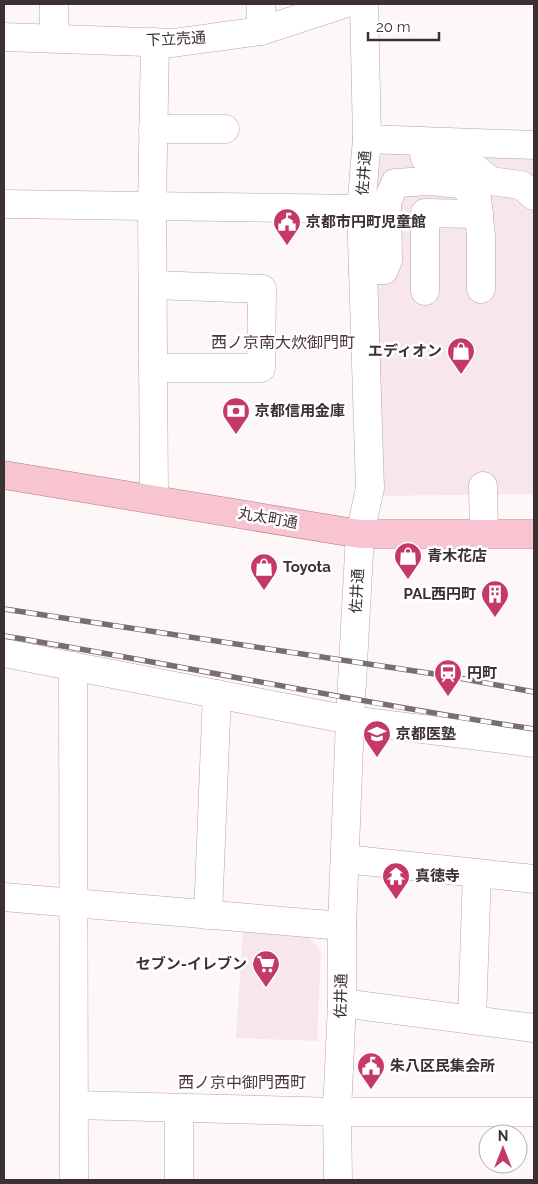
<svg xmlns="http://www.w3.org/2000/svg" width="538" height="1184" font-family="Raleway,'Noto Sans JP',sans-serif">
<style>
.built{fill:#f7e7ea}
.lines{fill:none;stroke-linecap:round;stroke-linejoin:round}
.minor-casing{stroke:#bda0a6;stroke-width:29}
.major-casing{stroke:#b47786;stroke-width:29}
.minor{stroke:#fff;stroke-width:28}
.major{stroke:#f8c4d1;stroke-width:28}
.rail-casing{stroke:#786e70;stroke-width:5.5}
.rail{stroke:#fff;stroke-width:4;stroke-dasharray:11;stroke-linecap:butt}
.labels{text-anchor:middle;stroke-width:5;stroke-linejoin:round;paint-order:stroke}
.street-label{font-size:15px;fill:#3c3033;stroke:#fff}
.poi-label{font-size:15px;font-weight:bold;fill:#3c3033;stroke:#fff;text-anchor:start}
.neighbourhood-label{font-size:16px;fill:#4f363c;stroke:#fff}
</style>
<rect width="100%" height="100%" fill="#fef7f8"/>
<g class="built">
<path d="M386 149 534 155V494L381 496 376 161Z"/>
<path d="M243 929 308 937 321 950 317 1041 236 1038Z"/>
</g>
<g class="lines">
<g class="minor-casing">
<g id="minor">
<path d="M54 4V38"/>
<path d="M261 31V4"/>
<path d="M4 37 173 43 261 31 344 4"/>
<path d="M153 129H225"/>
<path d="M367 139 534 145"/>
<path d="M421 141 425 158 433 162 460 163 476 169 491 181 521 185 534 196"/>
<path d="M4 204 361 209"/>
<path d="M363 271 384 270 388 260 387 202 395 183 429 181 461 184 477 198 481 236V289"/>
<path d="M153 285 262 289 261 368H153"/>
<path d="M425 291V213L479 214"/>
<path d="M483 486 484 535"/>
<path d="M154 499 152 206 155 42"/>
<path d="M4 653 350 720 534 743"/>
<path d="M73 666 74 1180"/>
<path d="M345 859 534 879"/>
<path d="M4 897 342 926"/>
<path d="M208 915 217 694"/>
<path d="M342 1003 534 1028"/>
<path d="M472 1019 477 873"/>
<path d="M74 1105 337 1112H534"/>
<path d="M179 1180V1109"/>
<path d="M338 1180 337 1112 342 1003V926L350 720 360 534 370 488 361 209 367 139 364 4"/>
</g>
</g>
<g class="major-casing">
<path id="major" d="M4 475 360 534H534"/>
</g>
<use href="#minor" class="minor"/>
<use href="#major" class="major"/>
<g class="rail-casing">
<g id="rail">
<path d="M4 609 448 676 534 692"/>
<path d="M4 636C181 665 357 703 534 729"/>
</g>
</g>
<use href="#rail" class="rail"/>
</g>
<defs>
<g id="civic-pin" transform="scale(1.4375)"><path d="M0 17L-7.5 6A9.5 9.5 0 1 1 7.5 6Z" fill="#c4386a" stroke="#fff"/><path d="M-.6-6.5H3V-4.5H.6V-3L4-1V1h2V6H-6V1h2V-1L-.6-3ZM-1.2 2.5V6h2.4V2.5Z" fill="#fff"/></g>
<g id="shop-pin" transform="scale(1.4375)"><path d="M0 17L-7.5 6A9.5 9.5 0 1 1 7.5 6Z" fill="#c4386a" stroke="#fff"/><path d="M-5-2.5h2.3a2.7 3.5 0 0 1 5.4 0H5L5.5 6h-11ZM-1.5-2.5h3a1.5 2.3 0 0 0-3 0Z" fill="#fff"/></g>
<g id="bank-pin" transform="scale(1.4375)"><path d="M0 17L-7.5 6A9.5 9.5 0 1 1 7.5 6Z" fill="#c4386a" stroke="#fff"/><path d="M-6-4H6V4H-6ZM0-2.3a2.3 2.3 0 1 0 0 4.6a2.3 2.3 0 1 0 0-4.6Z" fill="#fff"/></g>
<g id="building-pin" transform="scale(1.4375)"><path d="M0 17L-7.5 6A9.5 9.5 0 1 1 7.5 6Z" fill="#c4386a" stroke="#fff"/><path d="M-4-6H4V6H1V3H-1V6H-4ZM-2.5-4.3h1.7v1.8h-1.7ZM.8-4.3h1.7v1.8H.8ZM-2.5-1h1.7V.8h-1.7ZM.8-1h1.7V.8H.8Z" fill="#fff"/></g>
<g id="station-pin" transform="scale(1.4375)"><path d="M0 17L-7.5 6A9.5 9.5 0 1 1 7.5 6Z" fill="#c4386a" stroke="#fff"/><path d="M-3-6H3Q5-6 5-4V2Q5 4 3 4L4.5 6H3L1.5 4h-3L-3 6H-4.5L-3 4Q-5 4-5 2V-4Q-5-6-3-6ZM-3.5-4v3h7v-3ZM-3.5 1v1.5H-2V1ZM2 1v1.5H3.5V1Z" fill="#fff"/></g>
<g id="university-pin" transform="scale(1.4375)"><path d="M0 17L-7.5 6A9.5 9.5 0 1 1 7.5 6Z" fill="#c4386a" stroke="#fff"/><path d="M0-5L7-2L0 1L-7-2ZM-4 1L0 2.5L4 1V4Q0 6-4 4Z" fill="#fff"/></g>
<g id="temple-pin" transform="scale(1.4375)"><path d="M0 17L-7.5 6A9.5 9.5 0 1 1 7.5 6Z" fill="#c4386a" stroke="#fff"/><path d="M0-6L5-2H3V0L6.5 2.5H4V6H1.5V3h-3V6H-4V2.5H-6.5L-3 0V-2H-5Z" fill="#fff"/></g>
<g id="supermarket-pin" transform="scale(1.4375)"><path d="M0 17L-7.5 6A9.5 9.5 0 1 1 7.5 6Z" fill="#c4386a" stroke="#fff"/><path d="M-6-5.5h2.5l.6 2H6L4.5 2H-2.5L-4.4-4H-6ZM-1.5 3.2a1.3 1.3 0 1 0 .1 0ZM3 3.2a1.3 1.3 0 1 0 .1 0Z" fill="#fff"/></g>
</defs>
<g fill-rule="evenodd">
<use href="#civic-pin" x="287" y="222"/>
<use href="#shop-pin" x="461" y="351"/>
<use href="#bank-pin" x="236" y="411"/>
<use href="#shop-pin" x="408" y="556"/>
<use href="#shop-pin" x="264" y="567"/>
<use href="#building-pin" x="495" y="594"/>
<use href="#station-pin" x="448" y="673"/>
<use href="#university-pin" x="377" y="734"/>
<use href="#temple-pin" x="396" y="876"/>
<use href="#supermarket-pin" x="266" y="964"/>
<use href="#civic-pin" x="371" y="1066"/>
</g>
<g class="labels">
<g class="street-label">
<text transform="translate(176 39) rotate(-3)" y="5">下立売通</text>
<text transform="translate(364 173) rotate(-86)" y="5">佐井通</text>
<text transform="translate(268 518) rotate(10)" y="5">丸太町通</text>
<text transform="translate(357 591) rotate(-87)" y="5">佐井通</text>
<text transform="translate(341 996) rotate(-89)" y="5">佐井通</text>
</g>
<g class="poi-label">
<text x="306" y="227">京都市円町児童館</text>
<text x="442" y="356" text-anchor="end">エディオン</text>
<text x="255" y="416">京都信用金庫</text>
<text x="427" y="561">青木花店</text>
<text x="283" y="572">Toyota</text>
<text x="476" y="599" text-anchor="end">PAL西円町</text>
<text x="467" y="678">円町</text>
<text x="396" y="739">京都医塾</text>
<text x="415" y="881">真徳寺</text>
<text x="247" y="969" text-anchor="end">セブン-イレブン</text>
<text x="390" y="1071">朱八区民集会所</text>
</g>
<g class="neighbourhood-label">
<text x="283" y="348">西ノ京南大炊御門町</text>
<text x="242" y="1088">西ノ京中御門西町</text>
</g>
</g>
<rect width="538" height="1184" fill="none" stroke="#3c3033" stroke-width="10"/>
<g transform="translate(503 1149)"><circle r="24" fill="#ffffff" stroke="#b1acad"/>
<path d="M0-4L9 19L0 12L-9 19Z" fill="#c4386a"/>
<text y="-8" font-size="14" font-weight="bold" text-anchor="middle" fill="#3c3033">N</text>
</g>
<path d="M368 32v8h71v-8" fill="none" stroke="#3c3033" stroke-width="2.5"/>
<text x="376" y="32" font-size="15" fill="#3c3033" stroke="#ffffff" stroke-width="4" paint-order="stroke">20 m</text>
</svg>
